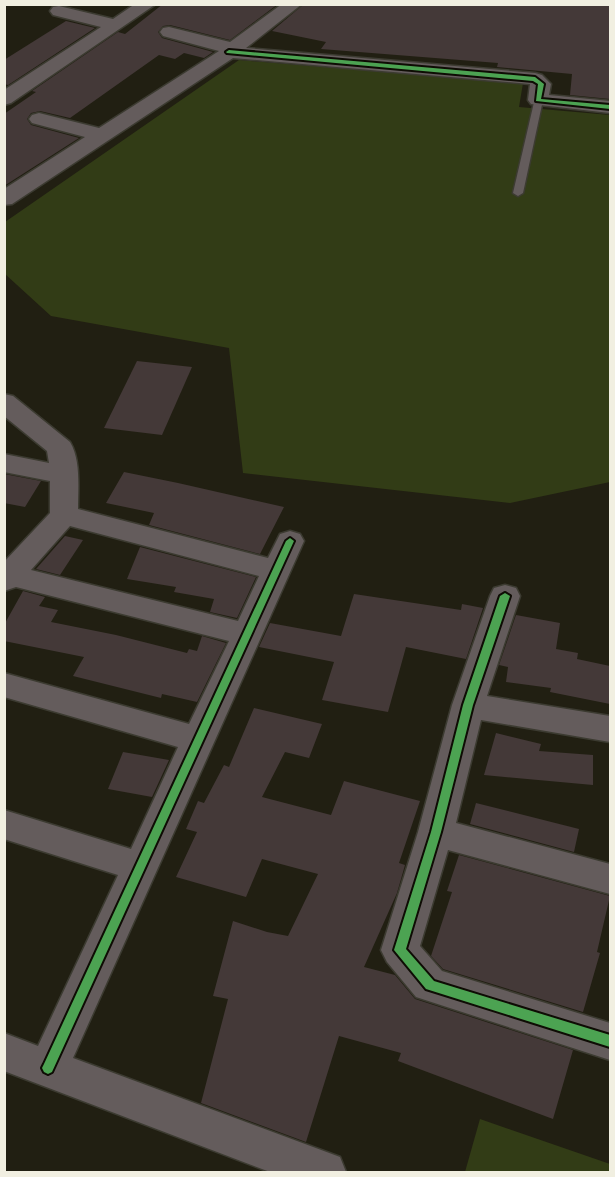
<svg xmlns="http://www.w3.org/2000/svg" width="615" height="1177" font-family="Barlow,sans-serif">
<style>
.green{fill:#323c16}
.building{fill:#443938}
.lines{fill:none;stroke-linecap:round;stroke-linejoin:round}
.lane-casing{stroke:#3c3b31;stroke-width:3}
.street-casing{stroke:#3c3b31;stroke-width:3}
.lane{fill:#645c5c;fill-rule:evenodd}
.street{fill:#645c5c;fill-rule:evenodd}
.cycleway-casing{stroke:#0e0c04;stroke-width:4}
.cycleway{fill:#4ca352;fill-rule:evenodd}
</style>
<rect width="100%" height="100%" fill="#211f12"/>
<g class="green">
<path d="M239 60 523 83 519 107 610 115V482L510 503 243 473 229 348 51 316 5 274V222Z"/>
<path d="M480 1119 610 1164V1172H465Z"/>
</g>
<g class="building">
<path d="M163 4H278L230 40 170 25 163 26 158 32 162 38 213 52 204 58 184 53 175 59 159 55 70 118 40 111 31 113 27 119 31 125 79 138 4 186V114L36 92 32 91 118 32 125 34Z"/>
<path d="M304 4H610V99L570 95 572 74 497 67 498 63 321 49 326 42 272 31Z"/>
<path d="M66 21 95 28 8 85 4 84V60Z"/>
<path d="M137 361 192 367 162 435 104 428Z"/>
<path d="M124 472 178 483 284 507 260 554 149 525 154 513 106 503Z"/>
<path d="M4 474 41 481 25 507 4 503Z"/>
<path d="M65 536 83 540 60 575 36 569Z"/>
<path d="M140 547 256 577 237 618 210 612 214 599 174 592 176 587 127 579Z"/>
<path d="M23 591 45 597 39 606 58 610 51 622 116 635 187 653 189 649 197 651 202 636 226 643 197 702 162 694 161 698 73 676 84 657 4 641V625Z"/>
<path d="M354 594 461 610 462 604 483 608 466 659 406 647 388 712 322 700 334 662 259 647 270 623 341 636Z"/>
<path d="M516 615 560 623 556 649 578 653 577 659 610 666V704L550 692 551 688 506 682 508 667 499 665Z"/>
<path d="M254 708 322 724 309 758 285 752 262 797 331 815 344 781 420 801 399 863 405 865 397 893 364 967 395 975 415 999 573 1050 553 1119 398 1061 401 1053 339 1036 306 1142 201 1103 228 999 213 996 233 921 267 932 288 936 318 874 262 859 246 897 176 877 197 832 186 829 198 801 204 803 224 765 229 767Z"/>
<path d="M496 733 541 744 539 751 593 755V785L484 775Z"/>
<path d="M123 752 169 760 152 797 108 789Z"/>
<path d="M476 803 579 829 574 852 470 824Z"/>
<path d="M459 855 610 896 597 952 600 953 583 1012 443 969 431 956 452 892 447 891Z"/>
</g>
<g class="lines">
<g class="lane-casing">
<path id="lane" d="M535 98 543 100 523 193 518 196 513 193Z"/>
</g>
<g class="street-casing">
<g id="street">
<path d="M135 4H156L11 103 4 105V90L101 27 53 15 50 11 53 7 59 6 113 19Z"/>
<path d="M282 4H302L246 48 535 73 542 75 551 84 549 95 610 101V113L531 104 528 100 530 84 233 58 12 204 4 205V189L85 137 32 123 29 119 32 115 39 113 99 128 219 51 163 36 160 32 163 28 169 27 230 42Z"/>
<path d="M4 394 13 396 70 442C81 460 78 488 78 509L268 558 280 534 290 531 300 534 304 541 73 1058 340 1157 346 1172H270L4 1071V1033L38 1046 118 875 4 839V810L131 849 178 747 4 697V673L189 724 229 641 16 587 4 591V562L50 513V481L4 472V454L49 463 47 451 4 416ZM70 526 259 576 238 621 31 570Z"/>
<path d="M505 585 516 588 520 596 487 696 610 716V742L481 720 456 823 610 864V894L448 850 420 946 442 971 610 1023V1060L416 997 387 962 381 950 418 832 452 705 490 596 494 588Z"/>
</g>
</g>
<use href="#lane" class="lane"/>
<use href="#street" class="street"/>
<g class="cycleway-casing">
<g id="cycleway">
<path d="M229 50 535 77 544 84 541 99 610 105V109L536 101 538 84 533 81 227 53 226 52Z"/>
<path d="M290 538 294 541 52 1072 48 1074 44 1072 42 1068 44 1064 286 541Z"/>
<path d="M505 593 510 596 473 705 441 832 406 949 434 981 610 1035V1047L426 989 394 950 431 832 463 705 500 596Z"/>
</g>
</g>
<use href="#cycleway" class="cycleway"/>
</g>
<rect width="615" height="1177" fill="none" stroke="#f1efe1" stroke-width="12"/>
</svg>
